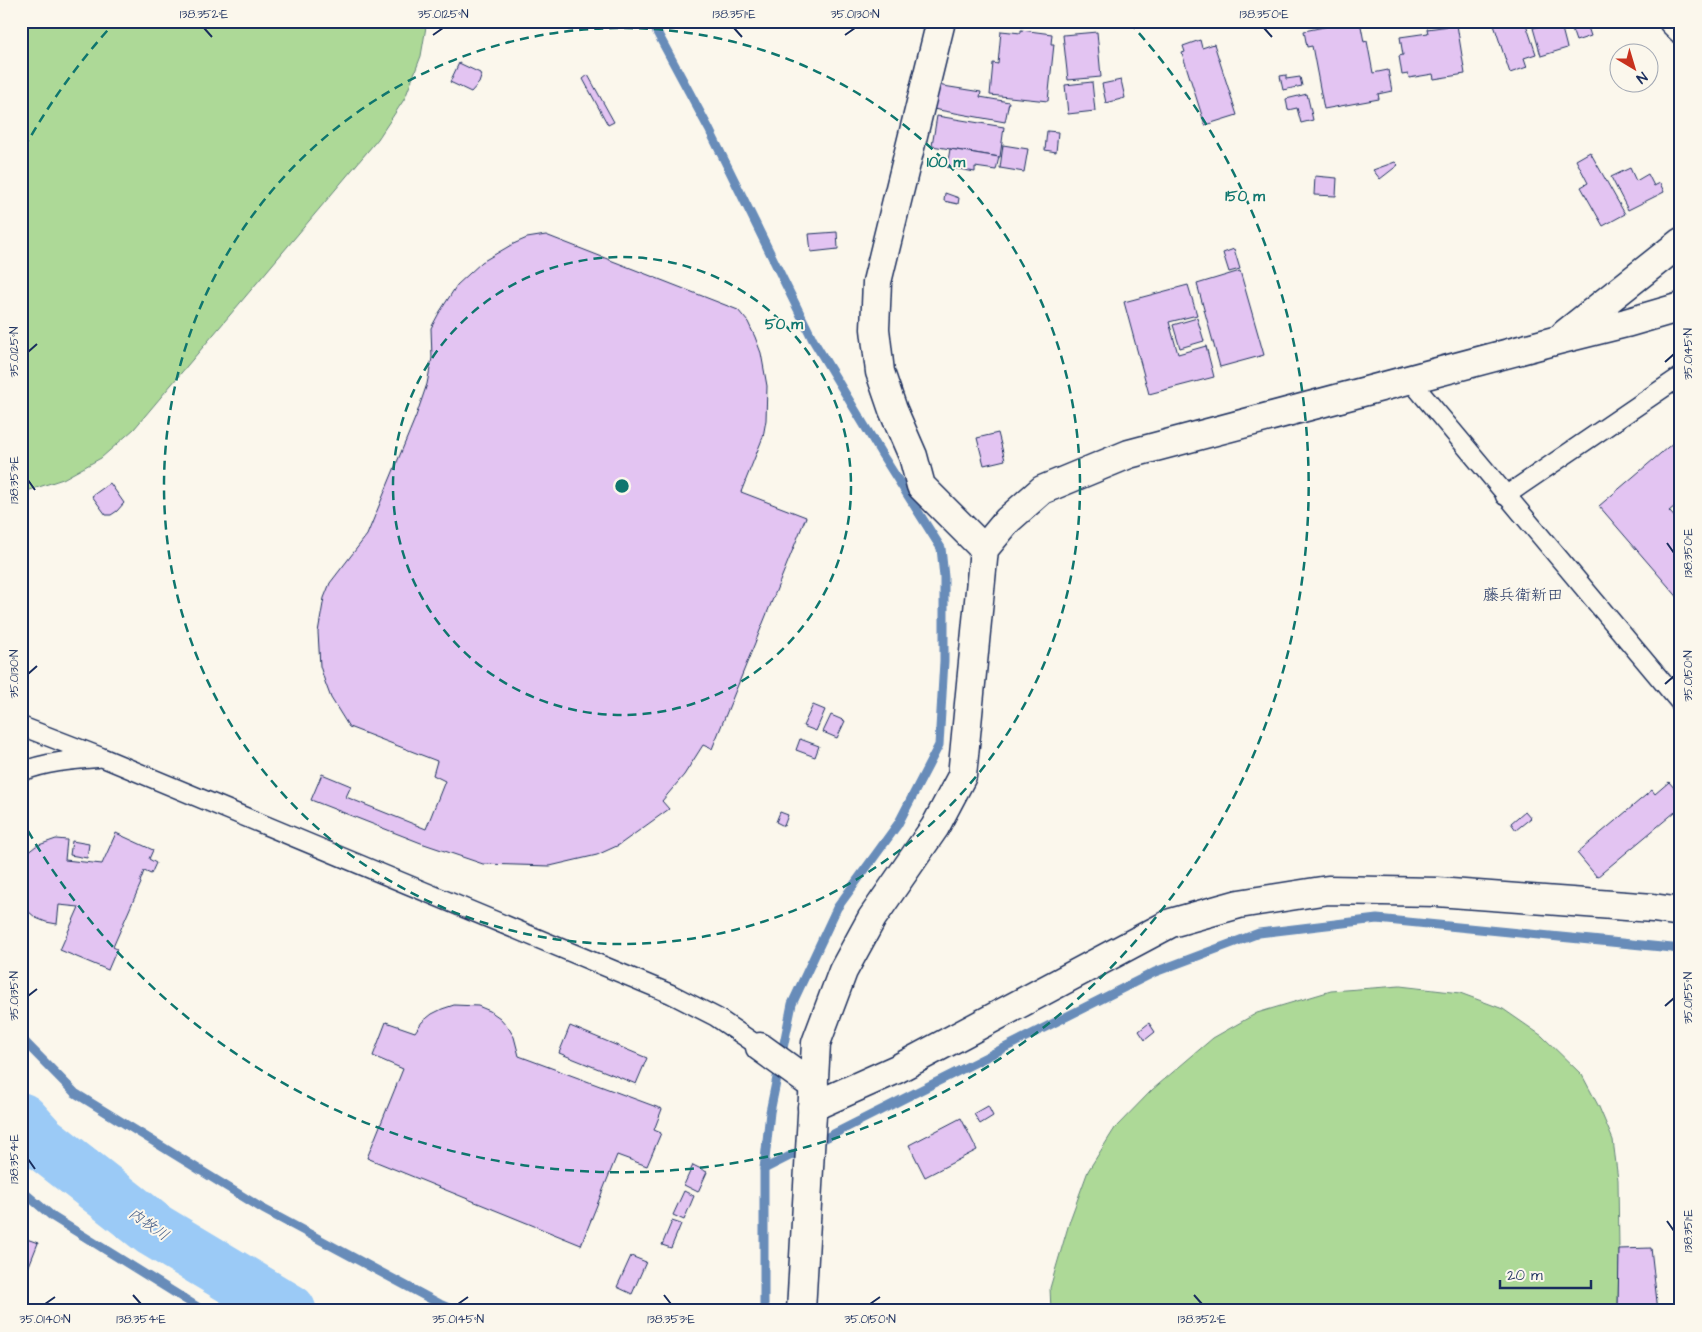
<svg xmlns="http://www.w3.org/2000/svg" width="1702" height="1332" font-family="'Architects Daughter','Klee One',sans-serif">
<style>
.green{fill:#add997;stroke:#64847a}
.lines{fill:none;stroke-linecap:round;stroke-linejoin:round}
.stream{stroke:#688cb9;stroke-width:9}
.river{stroke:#9bcaf6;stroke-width:55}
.building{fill:#e3c4f2;stroke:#1b2f5e}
.lane-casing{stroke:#1b2f5e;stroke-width:21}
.street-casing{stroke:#1b2f5e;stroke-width:31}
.lane{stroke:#fbf7ec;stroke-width:18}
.street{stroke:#fbf7ec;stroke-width:28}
.ticks{fill:none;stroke:#1b2f5e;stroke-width:2}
.ring{fill:none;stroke:#0f766e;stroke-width:2.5;stroke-dasharray:9 6}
.labels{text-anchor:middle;stroke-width:4;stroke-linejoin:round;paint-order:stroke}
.water-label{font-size:15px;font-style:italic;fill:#3b5684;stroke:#fbf7ec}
.quarter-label{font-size:16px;fill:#1b2f5e;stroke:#fbf7ec}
.centre{fill:#0f766e;stroke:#fbf7ec;stroke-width:2.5}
.ring-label{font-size:15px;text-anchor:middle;font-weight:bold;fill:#0f766e;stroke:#fbf7ec;stroke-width:4;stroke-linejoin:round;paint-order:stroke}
.neatline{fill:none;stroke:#1b2f5e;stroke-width:2}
.ticks-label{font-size:12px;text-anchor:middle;fill:#1b2f5e}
</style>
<rect width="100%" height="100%" fill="#fbf7ec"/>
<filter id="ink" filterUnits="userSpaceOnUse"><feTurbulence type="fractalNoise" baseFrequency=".02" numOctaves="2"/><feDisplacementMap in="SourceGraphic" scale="10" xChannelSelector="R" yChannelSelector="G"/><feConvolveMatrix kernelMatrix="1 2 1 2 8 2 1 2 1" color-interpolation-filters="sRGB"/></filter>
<g filter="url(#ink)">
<g class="green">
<path d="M21 21H427L421 56 405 98 378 139 134 429 101 458 63 479 21 493Z"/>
<path d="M1400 986 1460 993 1503 1009 1542 1036 1582 1075 1599 1107 1613 1140 1618 1180 1619 1249 1618 1311H1051L1050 1288 1070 1220 1088 1171 1115 1128 1152 1090 1213 1038 1257 1013 1331 991Z"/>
</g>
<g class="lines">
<g class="stream">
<path d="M651 21 709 129 813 340 881 453 941 548 944 577V661L939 745 898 824 837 908 792 1004 770 1112 764 1169V1311"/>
<path d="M21 1038 75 1093 263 1209 440 1304 456 1311"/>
<path d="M764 1169 1155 972 1259 933 1377 919 1672 948 1681 950"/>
<path d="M21 1190 53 1217 204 1311"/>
</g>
<path class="river" d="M21 1120 40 1141 154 1230 289 1311"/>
</g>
<g class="building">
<path d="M1354 21H1360L1364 42 1367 41 1373 73 1388 70 1392 91 1378 94 1379 99 1324 109 1312 46 1307 47 1304 31Z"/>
<path d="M1506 21H1525L1536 54 1524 58 1527 67 1510 73 1494 25Z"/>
<path d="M1560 21 1567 48 1541 56 1533 28Z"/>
<path d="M1578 21H1586L1591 36 1576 41 1570 24Z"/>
<path d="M1457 25 1465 74 1434 79 1433 74 1409 78 1408 74 1402 75 1399 56 1403 55 1400 37 1428 33 1427 29Z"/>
<path d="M1021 30 1052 34 1051 44H1054L1048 101 990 95 993 63 998 64 1001 31 1021 33Z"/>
<path d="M1097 32 1101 77 1068 80 1063 35Z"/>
<path d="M1200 40 1202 48 1214 44 1237 115 1205 125 1182 53 1185 52 1183 46Z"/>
<path d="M459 63 480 73 481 77 479 83 471 92 450 82Z"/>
<path d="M588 75 614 122 608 125 583 79Z"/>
<path d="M1286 75V79L1300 77 1302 86 1283 90 1280 76Z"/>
<path d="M1121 80 1125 98 1106 103 1102 84Z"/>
<path d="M1092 82 1095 111 1068 114 1065 85Z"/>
<path d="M937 85 981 92 980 97 1009 102 1005 122 933 109Z"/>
<path d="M1307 94 1313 120 1301 123 1297 108 1288 110 1286 99Z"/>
<path d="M937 116 1004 127 1000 157 932 146Z"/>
<path d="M1047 131 1058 132 1056 152 1045 150Z"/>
<path d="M1003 145 1028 149 1024 172 1000 168Z"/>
<path d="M950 149 999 157 996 170 975 167V172L947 167Z"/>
<path d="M1590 152 1625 214 1603 226 1581 187 1588 183 1576 160Z"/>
<path d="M1395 162 1398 165 1380 179 1373 170Z"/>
<path d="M1630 168 1636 181 1648 174 1654 186 1660 183 1664 192 1628 210 1611 177Z"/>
<path d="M1315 176 1337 178 1336 196 1314 195Z"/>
<path d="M945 193 959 198 958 204 944 201Z"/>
<path d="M837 232 838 249 811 252 809 234Z"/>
<path d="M546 235 738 310 748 322 755 337 761 353 767 386 766 420 763 437 741 492 806 517 712 749 703 745 684 775 662 801 669 809 619 845 597 855 550 866 483 864 421 843 311 800 322 774 351 786 346 797 426 829 445 781 433 775 437 761 349 727 331 698 325 682 320 666 318 632 324 598 330 583 367 535 416 416 427 384 432 358 431 328 439 313 457 285 482 262 511 245 527 238Z"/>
<path d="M1234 249 1240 269 1229 272 1223 253Z"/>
<path d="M1240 271 1264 355 1220 367 1197 284Z"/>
<path d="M1188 285 1197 315 1169 322 1178 354 1206 346 1214 377 1149 394 1124 302Z"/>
<path d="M1197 318 1204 341 1180 348 1173 325Z"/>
<path d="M998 433 1005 460 984 465 977 438Z"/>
<path d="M1681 436V501L1669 511 1681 524V601L1599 506Z"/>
<path d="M110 483 124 503 117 511 111 515H106L92 496Z"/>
<path d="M813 705 825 710 816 731 803 726Z"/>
<path d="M831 715 845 721 837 738 823 732Z"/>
<path d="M800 739 819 746 815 757 796 750Z"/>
<path d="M1669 782 1681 796V807L1597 877 1577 853 1652 790 1655 794Z"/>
<path d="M1525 811 1531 818 1516 830 1511 823Z"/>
<path d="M780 812 788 815 784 826 776 822Z"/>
<path d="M116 833 153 850 149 859 156 863 151 874 144 871 140 882 141 883 113 947 117 949 108 970 60 950 79 907 59 905 57 924 46 922 36 918 28 911 21 902V861L27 853 36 846 56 839 67 840 65 860 102 864Z"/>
<path d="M72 841 89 844 87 858 70 855Z"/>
<path d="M454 1005 478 1006 490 1011 500 1018 508 1027 514 1037 519 1056 662 1109 654 1130 661 1133 647 1166 617 1155 581 1245 367 1158 403 1069 373 1056 386 1022 415 1032 422 1022 432 1014 442 1009Z"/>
<path d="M1149 1023 1155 1032 1145 1040 1139 1031Z"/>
<path d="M570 1026 647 1058 636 1084 559 1053Z"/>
<path d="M988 1106 993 1116 980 1124 974 1114Z"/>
<path d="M961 1118 977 1150 925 1177 909 1145Z"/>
<path d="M693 1165 707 1172 698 1192 684 1185Z"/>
<path d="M684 1191 694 1196 684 1220 673 1215Z"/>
<path d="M672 1221 681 1224 671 1248 662 1245Z"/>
<path d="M21 1237 38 1243 21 1286Z"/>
<path d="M1651 1248 1658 1311H1618L1619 1249Z"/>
<path d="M631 1256 646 1262 632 1294 617 1287Z"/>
</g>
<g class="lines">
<g class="lane-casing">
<g id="lane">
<path d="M1410 380 1681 704"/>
<path d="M1505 496 1681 376"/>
<path d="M21 726 101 757 671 994 716 1017 760 1047"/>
<path d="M21 772C45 762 72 760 98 758"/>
</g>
</g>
<g class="street-casing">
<g id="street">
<path d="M941 21 877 282 875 329 880 372 893 410 913 456 921 486 984 549"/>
<path d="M1673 21 1681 29"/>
<path d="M1565 334 1681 242"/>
<path d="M760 1047 814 1086"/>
<path d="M812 1107 897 1069 1171 923 1239 904 1328 890 1437 892 1653 908 1681 912"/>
<path d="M801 1311 816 1043 843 971 872 918 935 827 962 776 984 549 1008 520 1042 490 1129 454 1558 340 1626 323 1681 307"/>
</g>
</g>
<use href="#lane" class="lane"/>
<use href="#street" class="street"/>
</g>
</g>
<path class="ticks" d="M204 28 212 37M734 28 742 37M1264 28 1272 37M433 35 443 28M845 35 855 28M28 352 37 344M1665 362 1674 354M28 480 35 490M1667 543 1674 553M28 674 37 666M1665 684 1674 676M28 996 37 989M1665 1006 1674 998M28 1159 35 1169M1667 1221 1674 1231M133 1295 141 1304M664 1295 671 1304M1194 1295 1202 1304M45 1304 55 1297M458 1304 468 1297M870 1304 880 1297"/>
<g class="ring">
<circle cx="622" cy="486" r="229"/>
<circle cx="622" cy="486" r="458"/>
<path d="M24 148A687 687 0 0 1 115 22M1129 22A687 687 0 1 1 24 824"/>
</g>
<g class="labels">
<g class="water-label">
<text transform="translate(149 1224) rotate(35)" y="5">内牧川</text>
</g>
<g class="quarter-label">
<text x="1523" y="600">藤兵衛新田</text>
</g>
</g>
<circle cx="622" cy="486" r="8" class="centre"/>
<g class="ring-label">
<text x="946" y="167">100 m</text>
<text x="1245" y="201">150 m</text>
<text x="784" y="329">50 m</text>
</g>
<rect width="1702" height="1332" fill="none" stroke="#fbf7ec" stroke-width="55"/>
<g transform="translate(1634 68) rotate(142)"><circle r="24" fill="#fbf7ec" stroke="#a1a7b3"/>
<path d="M0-4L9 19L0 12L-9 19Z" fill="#c8321e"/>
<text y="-8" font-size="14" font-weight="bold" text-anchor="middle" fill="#1b2f5e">N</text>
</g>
<path d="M1500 1280v8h91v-8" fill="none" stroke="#1b2f5e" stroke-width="2.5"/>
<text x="1507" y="1280" font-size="15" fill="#1b2f5e" stroke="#fbf7ec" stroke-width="4" paint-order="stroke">20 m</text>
<rect x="28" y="28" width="1646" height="1276" class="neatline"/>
<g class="ticks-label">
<text x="204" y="18">138.352°E</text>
<text x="443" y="18">35.0125°N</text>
<text x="734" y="18">138.351°E</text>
<text x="855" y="18">35.0130°N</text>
<text x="1264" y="18">138.350°E</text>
<text transform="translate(14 352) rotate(-90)" y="4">35.0125°N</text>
<text transform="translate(1688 354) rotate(-90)" y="4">35.0145°N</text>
<text transform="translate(14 480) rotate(-90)" y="4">138.353°E</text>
<text transform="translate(1688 553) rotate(-90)" y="4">138.350°E</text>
<text transform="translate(14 674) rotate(-90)" y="4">35.0130°N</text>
<text transform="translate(1688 676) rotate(-90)" y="4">35.0150°N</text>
<text transform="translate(14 996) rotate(-90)" y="4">35.0135°N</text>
<text transform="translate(1688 998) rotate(-90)" y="4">35.0155°N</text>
<text transform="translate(14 1159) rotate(-90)" y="4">138.354°E</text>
<text transform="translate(1688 1231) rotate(-90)" y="4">138.351°E</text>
<text x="45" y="1323">35.0140°N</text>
<text x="141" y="1323">138.354°E</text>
<text x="458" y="1323">35.0145°N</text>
<text x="671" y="1323">138.353°E</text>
<text x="870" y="1323">35.0150°N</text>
<text x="1202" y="1323">138.352°E</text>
</g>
</svg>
